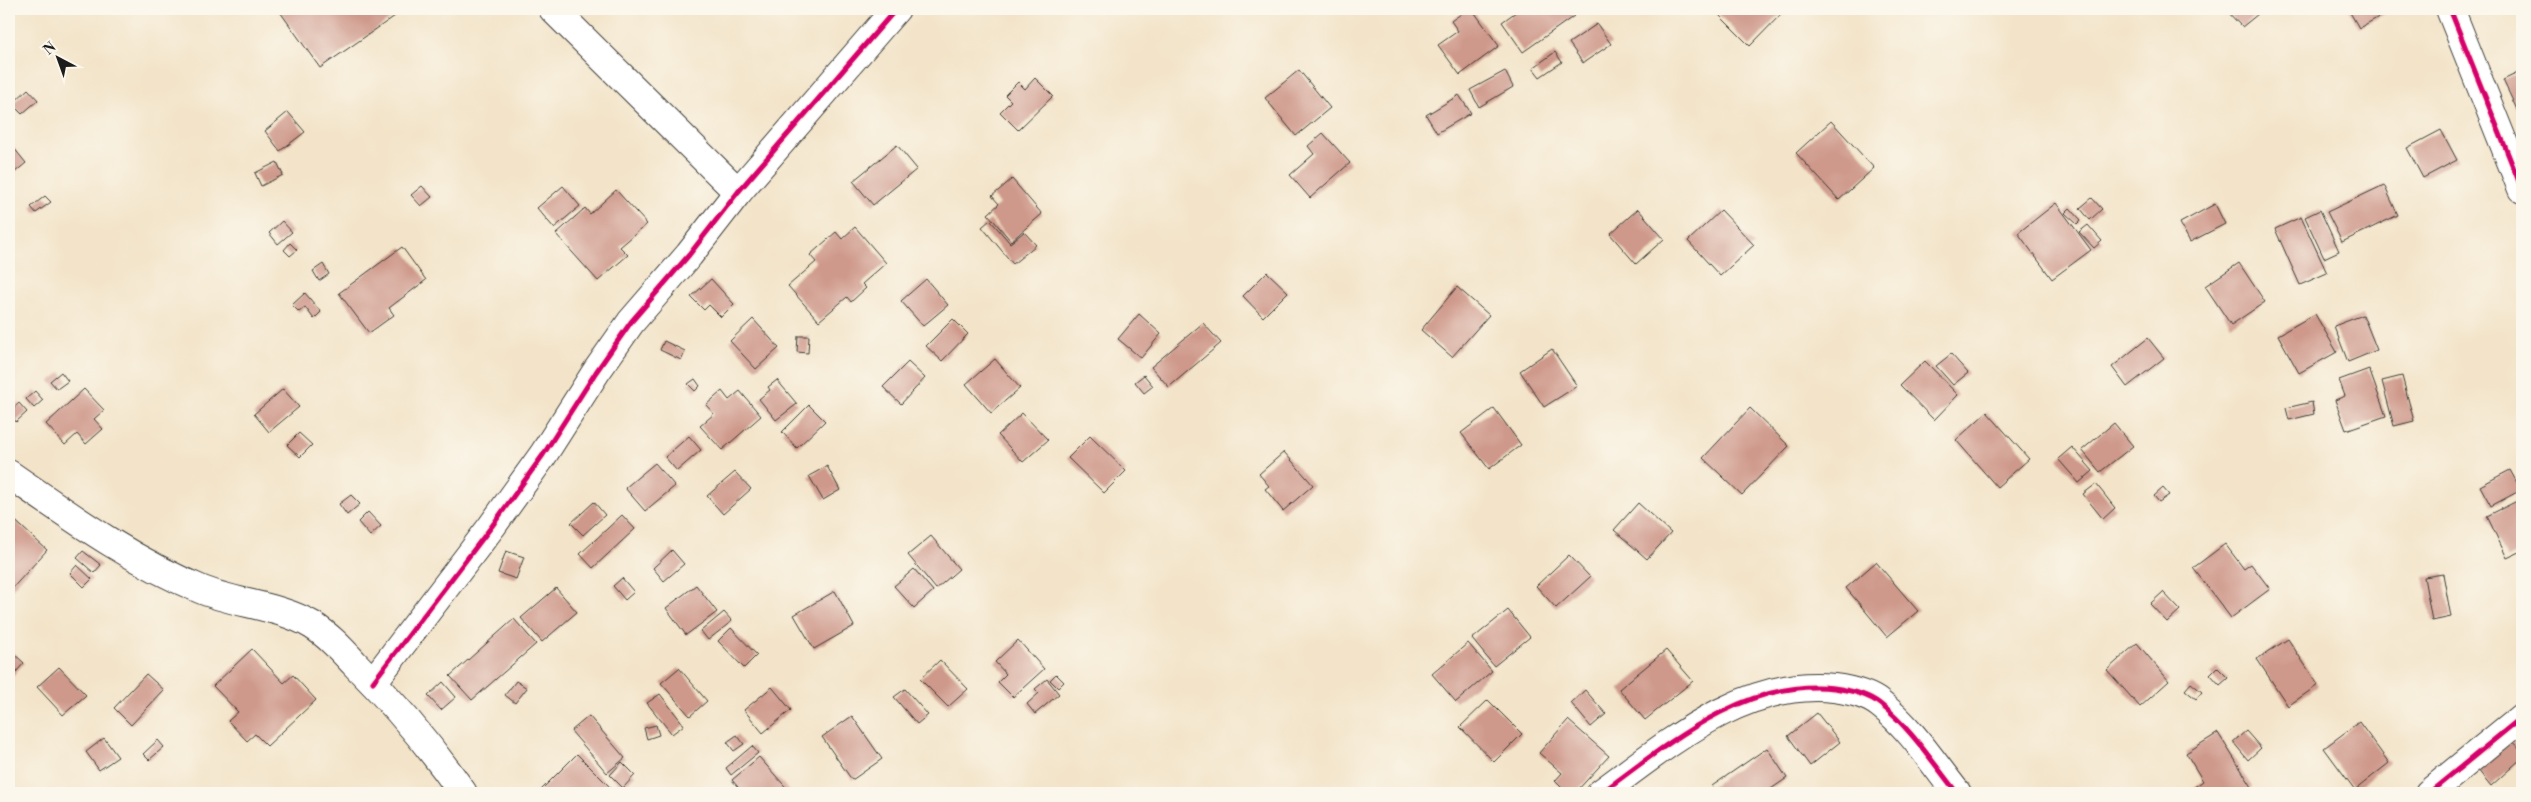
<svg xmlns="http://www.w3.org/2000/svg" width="2531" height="802" font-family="'Libre Bodoni',serif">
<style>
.building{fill:#ce988a}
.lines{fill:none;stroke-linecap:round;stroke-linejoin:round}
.minor-casing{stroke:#3c3a36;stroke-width:30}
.minor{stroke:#fff;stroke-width:28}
.cycleway-casing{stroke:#fbf7ec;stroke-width:8}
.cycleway{stroke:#d6006c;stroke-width:5}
</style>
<rect width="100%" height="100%" fill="#fbf7ec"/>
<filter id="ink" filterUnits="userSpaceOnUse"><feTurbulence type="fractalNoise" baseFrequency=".02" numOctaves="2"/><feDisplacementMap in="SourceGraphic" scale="10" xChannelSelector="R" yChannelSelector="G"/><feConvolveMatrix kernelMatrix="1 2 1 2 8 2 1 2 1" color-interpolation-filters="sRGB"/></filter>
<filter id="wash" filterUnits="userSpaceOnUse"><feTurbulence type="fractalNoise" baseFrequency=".0096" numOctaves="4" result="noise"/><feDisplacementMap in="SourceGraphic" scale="20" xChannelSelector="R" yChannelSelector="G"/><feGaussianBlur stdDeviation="1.12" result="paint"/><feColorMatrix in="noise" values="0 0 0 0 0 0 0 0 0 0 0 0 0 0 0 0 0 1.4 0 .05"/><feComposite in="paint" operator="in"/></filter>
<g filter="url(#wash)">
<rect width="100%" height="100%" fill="#f3e4c9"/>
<g id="blocks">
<g class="building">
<path d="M278 9H405L320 68Z"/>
<path d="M1468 9H1472L1499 46 1460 75 1438 45 1458 31 1451 21Z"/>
<path d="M1520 9H1569L1574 16 1523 52 1502 22Z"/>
<path d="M1725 9H1786L1750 46 1719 15Z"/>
<path d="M2225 9H2254L2258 14 2242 27Z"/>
<path d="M2348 9H2393L2359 28Z"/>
<path d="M1597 24 1611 44 1583 63 1569 43Z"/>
<path d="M1555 52 1562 62 1540 77 1533 68Z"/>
<path d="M1299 70 1330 108 1296 136 1265 98Z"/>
<path d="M1505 71 1513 87 1479 107 1470 90Z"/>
<path d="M2522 71V120L2503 80Z"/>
<path d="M1035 78 1053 96 1018 130 1000 112 1011 101 1005 95 1018 82 1025 89Z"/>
<path d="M28 89 38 100 22 114 12 104Z"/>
<path d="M1459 95 1471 113 1437 133 1426 115Z"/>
<path d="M288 112 305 132 280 151 265 131Z"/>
<path d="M1831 121 1874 168 1839 200 1796 153Z"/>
<path d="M2441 130 2457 160 2423 178 2407 148Z"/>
<path d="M1323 133 1350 163 1310 198 1290 175 1314 154 1308 146Z"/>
<path d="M9 142 26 163 9 177Z"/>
<path d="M897 145 917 169 873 205 853 181Z"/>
<path d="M277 162 283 175 261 186 255 173Z"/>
<path d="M1012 179 1042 214 1011 241 988 214 999 204 992 196Z"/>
<path d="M2384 185 2398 215 2342 242 2327 212Z"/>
<path d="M422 186 432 197 421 206 411 195Z"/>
<path d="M563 186 580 206 554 228 537 208Z"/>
<path d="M616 190 647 224 620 247 628 255 598 281 556 234 585 208 590 214Z"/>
<path d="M45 196 51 202 36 213 31 207Z"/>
<path d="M2092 198 2102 209 2090 220 2080 208Z"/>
<path d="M2056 203 2091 250 2052 279 2018 233Z"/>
<path d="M2215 204 2225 224 2190 242 2180 223Z"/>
<path d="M2070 208 2081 220 2077 224 2065 213Z"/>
<path d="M1638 209 1664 239 1636 264 1610 234Z"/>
<path d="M1721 210 1754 245 1720 276 1688 241Z"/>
<path d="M2320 210 2339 251 2324 258 2305 217Z"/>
<path d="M2301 217 2327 273 2300 285 2275 229Z"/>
<path d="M990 220 1010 243 1024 232 1036 245 1013 264 982 227Z"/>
<path d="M282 221 292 232 278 244 269 233Z"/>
<path d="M2088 225 2102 241 2094 248 2079 232Z"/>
<path d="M855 227 886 263 862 284 866 288 851 302 847 297 819 321 788 286 816 262 810 255 836 232 842 239Z"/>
<path d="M290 243 297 250 290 256 284 250Z"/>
<path d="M402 247 426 280 389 308 394 315 369 333 339 293Z"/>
<path d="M2239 263 2265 302 2231 325 2205 286Z"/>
<path d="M323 264 329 274 319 281 313 271Z"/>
<path d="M1267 272 1288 292 1263 317 1243 296Z"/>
<path d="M711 279 734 304 721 317 709 305 704 310 691 297Z"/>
<path d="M926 279 948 305 923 326 901 301Z"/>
<path d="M1457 287 1489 315 1452 357 1421 330Z"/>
<path d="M305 293 321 312 314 319 305 307 299 312 292 305Z"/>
<path d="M1139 314 1161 334 1141 358 1118 339Z"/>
<path d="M2315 314 2337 352 2299 373 2278 335Z"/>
<path d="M2363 315 2377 350 2348 362 2334 326Z"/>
<path d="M753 319 779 348 756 369 730 341Z"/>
<path d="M953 319 968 334 942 361 926 346Z"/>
<path d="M1203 323 1221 343 1169 387 1151 367Z"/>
<path d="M798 336H809L808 353 797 352Z"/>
<path d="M2148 338 2164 358 2127 387 2112 367Z"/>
<path d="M664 341 685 351 681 360 660 350Z"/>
<path d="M1552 349 1577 386 1544 407 1520 371Z"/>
<path d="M1951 354 1968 373 1953 385 1936 366Z"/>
<path d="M995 359 1020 388 991 413 966 384Z"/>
<path d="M1925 361 1958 395 1934 420 1900 385Z"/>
<path d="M908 362 925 378 901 404 883 387Z"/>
<path d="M2369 369 2386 416 2346 430 2335 400 2345 396 2339 380Z"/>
<path d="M61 372 68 381 57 389 50 381Z"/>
<path d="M1144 375 1153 386 1144 393 1135 382Z"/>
<path d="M2402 376 2414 421 2394 426 2382 381Z"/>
<path d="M695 379 700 386 695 391 688 384Z"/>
<path d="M777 380 797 404 776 420 759 399 770 390 768 387Z"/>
<path d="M84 389 104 410 94 419 103 429 86 444 77 434 65 445 46 424Z"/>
<path d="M283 389 299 407 269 432 254 414Z"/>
<path d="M35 391 43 400 34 408 26 399Z"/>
<path d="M722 391 729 400 740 391 761 416 722 450 700 426 714 414 706 405Z"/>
<path d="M2312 402 2314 414 2289 420 2286 408Z"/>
<path d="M19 403 27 412 16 422 9 412Z"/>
<path d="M809 405 825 421 797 448 782 432Z"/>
<path d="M1494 408 1521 445 1489 469 1461 433Z"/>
<path d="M1750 408 1789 446 1742 495 1703 458Z"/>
<path d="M1987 412 2029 459 1997 487 1956 440Z"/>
<path d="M1022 413 1048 440 1023 462 998 435Z"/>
<path d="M2114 423 2133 446 2100 472 2082 450Z"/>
<path d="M299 433 312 445 300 457 287 445Z"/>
<path d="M689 436 701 450 677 471 665 457Z"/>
<path d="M1090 436 1126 471 1104 493 1068 458Z"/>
<path d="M2072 447 2093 471 2079 483 2058 459Z"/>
<path d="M1284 452 1313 485 1283 511 1265 489 1269 486 1259 474Z"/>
<path d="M655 463 675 486 645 511 625 488Z"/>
<path d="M827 466 840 490 823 500 809 476Z"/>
<path d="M2510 470 2521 490 2491 506 2480 486Z"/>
<path d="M735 472 751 489 723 514 707 496Z"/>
<path d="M2096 484 2115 508 2103 519 2083 494Z"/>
<path d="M2163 488 2169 495 2159 502 2154 496Z"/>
<path d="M351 495 360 504 347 515 339 504Z"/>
<path d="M2521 499 2522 551 2507 558 2487 516Z"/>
<path d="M594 502 605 515 583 535 571 523Z"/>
<path d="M1638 503 1671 533 1647 559 1614 530Z"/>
<path d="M368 512 381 526 370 536 358 522Z"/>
<path d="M9 515 47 550 9 592Z"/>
<path d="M622 515 635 529 593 568 580 554Z"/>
<path d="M931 536 959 569 936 589 908 555Z"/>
<path d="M2225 544 2244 569 2251 564 2270 589 2231 618 2193 568Z"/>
<path d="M672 550 684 564 664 581 653 568Z"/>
<path d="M83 551 101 565 94 573 77 558Z"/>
<path d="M506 551 524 557 516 579 498 573Z"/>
<path d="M1569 555 1590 577 1556 608 1536 586Z"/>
<path d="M1876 562 1918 611 1887 637 1846 588Z"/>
<path d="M77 565 92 579 84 587 70 573Z"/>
<path d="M914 569 933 591 914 608 894 586Z"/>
<path d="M2443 574 2451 617 2432 621 2424 577Z"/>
<path d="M622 578 634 592 625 600 613 586Z"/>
<path d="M696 585 717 612 686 635 666 608Z"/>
<path d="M556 588 577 612 542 642 521 618Z"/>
<path d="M835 591 854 626 814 649 794 615Z"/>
<path d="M2163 592 2180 610 2167 622 2150 604Z"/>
<path d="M1508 610 1530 637 1494 666 1472 639Z"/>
<path d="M724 612 732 621 708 640 701 631Z"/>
<path d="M514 619 536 644 472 700 450 676Z"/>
<path d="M731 628 757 655 744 668 718 641Z"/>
<path d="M2288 639 2318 685 2288 706 2257 659Z"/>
<path d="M1018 640 1044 669 1013 697 998 682 1006 674 995 662Z"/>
<path d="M1468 643 1492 671 1456 702 1432 674Z"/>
<path d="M2137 643 2169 681 2140 707 2107 670Z"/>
<path d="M9 649 24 663 9 680Z"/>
<path d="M252 649 284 683 293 675 316 700 267 746 255 734 247 741 228 721 238 712 213 686Z"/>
<path d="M1666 650 1693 681 1645 720 1619 689Z"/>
<path d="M940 660 968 689 948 707 920 679Z"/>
<path d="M59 667 86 695 63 715 37 687Z"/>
<path d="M2217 667 2228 678 2220 685 2210 674Z"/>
<path d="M679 668 707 701 690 716 661 683Z"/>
<path d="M146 674 164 690 131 725 114 708Z"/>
<path d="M1056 674 1064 682 1058 688 1050 680Z"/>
<path d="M1047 679 1059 694 1035 714 1027 704 1039 693 1035 689Z"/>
<path d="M516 681 527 688 515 703 505 695Z"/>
<path d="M443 682 456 697 441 710 428 696Z"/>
<path d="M2191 683 2202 692 2196 699 2185 690Z"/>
<path d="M772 687 791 710 763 733 744 710Z"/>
<path d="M905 689 928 715 917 724 894 697Z"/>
<path d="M1585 690 1606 714 1591 727 1571 703Z"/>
<path d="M660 694 684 725 672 734 647 703Z"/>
<path d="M1488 700 1522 734 1494 762 1460 727Z"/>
<path d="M1817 713 1840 742 1810 766 1788 736Z"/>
<path d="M589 716 625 758 607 773 571 731Z"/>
<path d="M852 716 882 759 852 780 822 737Z"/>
<path d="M1568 720 1609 756 1575 793H1567L1555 781 1562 773 1539 753Z"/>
<path d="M2359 722 2389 763 2355 790 2324 748Z"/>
<path d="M656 725 659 735 647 739 644 728Z"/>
<path d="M2246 731 2261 748 2248 760 2233 742Z"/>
<path d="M2218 733 2252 787 2242 793H2196L2193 788 2203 781 2186 753Z"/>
<path d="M737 735 744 744 734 751 727 742Z"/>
<path d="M104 738 118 757 99 770 86 752Z"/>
<path d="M158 740 164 747 149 760 143 754Z"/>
<path d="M2512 740 2522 751V758L2491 786 2478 770Z"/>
<path d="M752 746 758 753 731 775 726 768Z"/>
<path d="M1767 748 1787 778 1765 793H1716L1712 786Z"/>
<path d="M577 754 616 793H540L539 792Z"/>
<path d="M759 757 791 793H743L732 780Z"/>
<path d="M622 762 635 775 623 788 610 775Z"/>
<path d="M348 788 351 793H339Z"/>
</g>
</g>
</g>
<g filter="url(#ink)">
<use href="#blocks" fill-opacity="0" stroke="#3c3a36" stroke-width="1"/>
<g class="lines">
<g class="minor-casing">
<g id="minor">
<path d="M553 9 738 192"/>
<path d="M2450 9 2522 189"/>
<path d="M9 474C70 516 130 560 200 589 235 604 278 605 312 625 328 635 341 649 354 663 394 703 431 747 463 793"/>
<path d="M373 682 492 526 543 455 596 372 631 322 689 255 738 192 896 9"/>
<path d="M1601 793C1668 744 1745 678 1834 688 1849 690 1868 694 1880 704 1911 728 1933 763 1957 793"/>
<path d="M2429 793 2522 717"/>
</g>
</g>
<use href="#minor" class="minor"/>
<g class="cycleway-casing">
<g id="cycleway">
<path d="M2450 9 2522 189"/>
<path d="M373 682 492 526 543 455 596 372 631 322 689 255 738 192 896 9"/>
<path d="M1601 793C1668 744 1745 678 1834 688 1849 690 1868 694 1880 704 1911 728 1933 763 1957 793"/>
<path d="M2429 793 2522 717"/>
</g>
</g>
<use href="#cycleway" class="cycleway"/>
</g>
</g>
<rect width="2531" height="802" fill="none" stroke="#fbf7ec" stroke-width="30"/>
<g transform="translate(58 58) rotate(319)" stroke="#fbf7ec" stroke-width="4" paint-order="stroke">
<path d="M0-4L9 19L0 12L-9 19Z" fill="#1c1c1c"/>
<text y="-8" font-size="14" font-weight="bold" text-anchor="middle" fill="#1c1c1c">N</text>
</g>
</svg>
